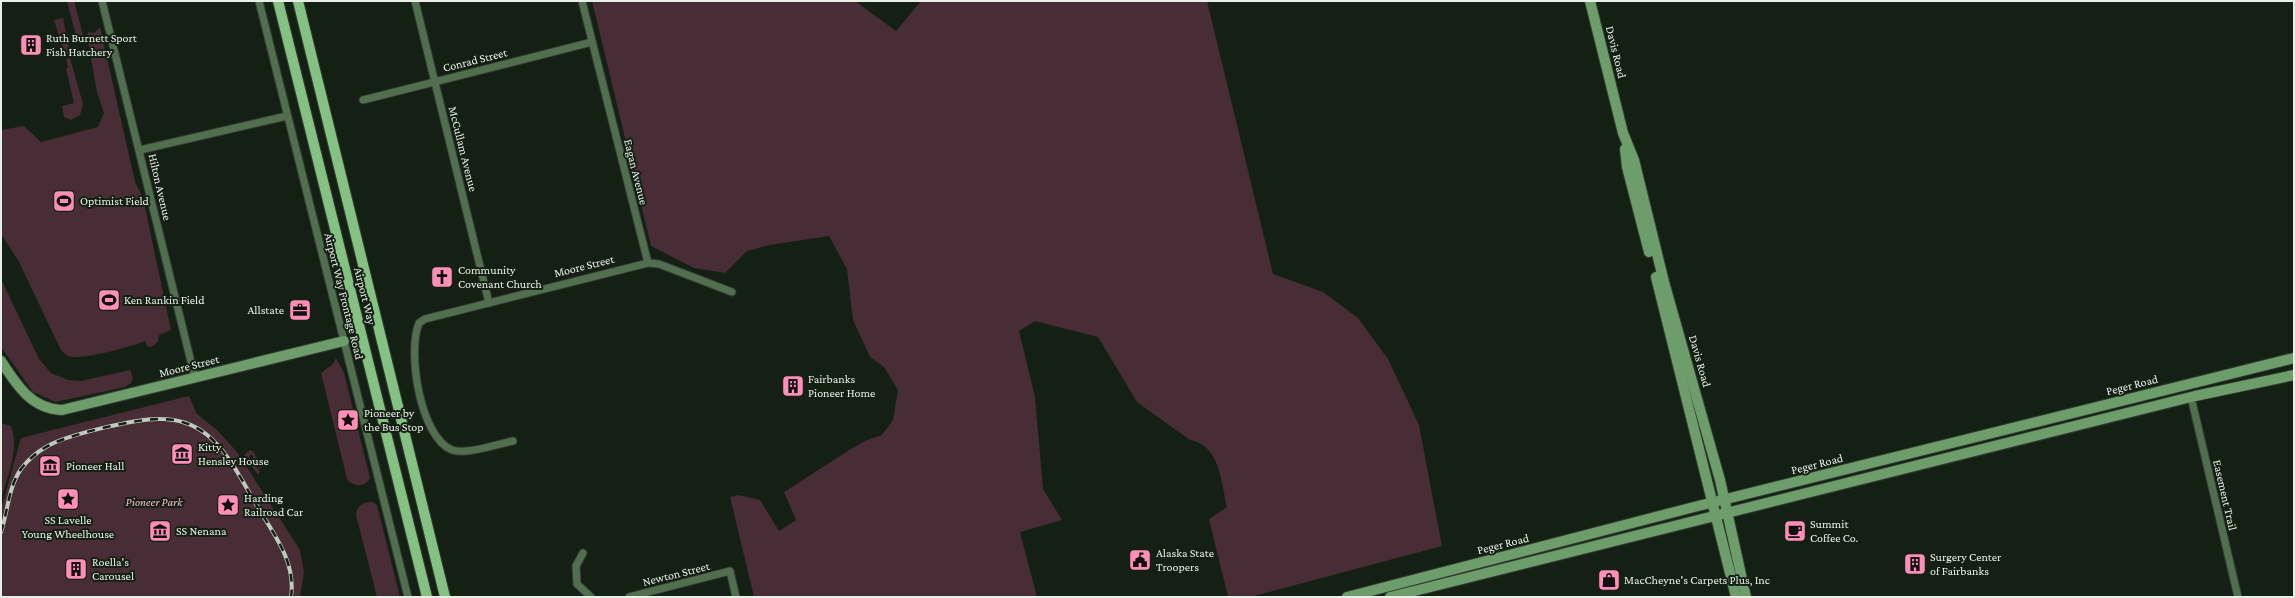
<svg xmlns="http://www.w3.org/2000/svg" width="2295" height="598" font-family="'Crimson Pro',serif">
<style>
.green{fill:#482c36}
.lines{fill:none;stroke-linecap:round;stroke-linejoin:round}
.street-casing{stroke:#323d31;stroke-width:9}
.secondary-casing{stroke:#323d31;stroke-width:12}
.primary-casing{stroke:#323d31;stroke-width:12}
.street{stroke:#516e4f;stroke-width:7}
.secondary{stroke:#6e9d6c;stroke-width:10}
.primary{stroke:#84c182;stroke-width:10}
.rail-casing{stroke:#c1cac0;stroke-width:4}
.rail{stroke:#142013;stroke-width:2.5;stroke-dasharray:8;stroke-linecap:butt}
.labels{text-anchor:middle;stroke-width:4;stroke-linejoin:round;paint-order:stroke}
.poi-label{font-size:12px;fill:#e7efe6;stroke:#142013;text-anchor:start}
.street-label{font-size:12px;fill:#e7efe6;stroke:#142013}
.park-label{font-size:12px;font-style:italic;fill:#fcbcd2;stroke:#142013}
</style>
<rect width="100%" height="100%" fill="#142013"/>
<g class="green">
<path d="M67 1H74L83 35 82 39 79 40 76 36Z"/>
<path d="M592 1H855L896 31 921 1H1207L1273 274 1323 292 1358 318 1388 359 1419 425 1442 546 1250 597H1228L1209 519 1227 507C1221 482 1220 445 1190 440L1137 402 1098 337 1035 321 1019 331 1035 397 1043 489 1062 520 1020 532 1037 597H754L730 497 738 495 760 500 779 531 796 520 784 492 851 449 867 440 882 435 893 420 898 390 884 367 870 357 853 320 847 269 829 236 770 245 747 251 725 273 694 268 651 246Z"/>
<path d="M63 18 70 53 65 55 54 20Z"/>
<path d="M100 27 135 182 143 198 171 330 159 335 158 342 151 347 147 346 145 341C131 347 85 359 71 357 67 356 64 353 61 350L18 260 1 234V130L24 126 41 142 98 127 104 113 97 92 87 36 88 32 94 33Z"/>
<path d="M70 58 83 104 80 115 71 120 64 117 62 106 74 103 66 69 68 68 66 59Z"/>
<path d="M1 279 39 359 51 373 68 380 81 381 130 370 133 378 131 383 125 387 55 402 33 392 1 347Z"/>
<path d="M336 358 344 373 370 478C365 488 353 487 347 479L321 373 333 364Z"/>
<path d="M189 396 197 414 217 430 237 452 300 550 304 572 300 597H1V509L21 438Z"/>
<path d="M1 423 11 426C20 447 7 479 1 499Z"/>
<path d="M250 450 253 451 262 466 260 469 253 458V455H250L249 459 260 471 258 475 244 455Z"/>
<path d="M372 502 377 505 400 597H377L356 515C357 505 363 502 372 502Z"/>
</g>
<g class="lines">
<g class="street-casing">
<g id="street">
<path d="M102 1 195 378"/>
<path d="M259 1 408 597"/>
<path d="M415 1 489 303"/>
<path d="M582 1 648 263 659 264 732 292"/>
<path d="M363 100 592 42"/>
<path d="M140 150 287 116"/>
<path d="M2191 397 2238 597"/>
<path d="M513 441C498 444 466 455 452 450 420 437 407 352 419 323L425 319 648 263"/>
<path d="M583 553 576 566 577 584 591 597"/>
<path d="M629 597 730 571 736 597"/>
</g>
</g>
<g class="secondary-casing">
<g id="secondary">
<path d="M1590 1 1623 133 1634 160 1664 282 1720 480 1746 597"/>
<path d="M1625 149 1627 167 1649 252"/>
<path d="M1656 277 1736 597"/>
<path d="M1 361C16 384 31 409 62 410L344 341"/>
<path d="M1347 597 1698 506 2294 358"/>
<path d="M1390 597 2195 396 2294 375"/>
</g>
</g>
<g class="primary-casing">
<g id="primary">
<path d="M278 1 427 597"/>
<path d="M298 1 445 597"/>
</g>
</g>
<use href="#street" class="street"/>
<use href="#secondary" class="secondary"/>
<use href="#primary" class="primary"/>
<g class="rail-casing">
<path id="rail" d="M1 532C8 511 8 488 21 469 28 460 37 452 46 447 65 435 138 418 161 419 177 419 193 424 206 434 230 453 244 485 260 511 276 537 296 564 291 597"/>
</g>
<use href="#rail" class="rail"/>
</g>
<defs>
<g id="building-square" transform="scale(1.15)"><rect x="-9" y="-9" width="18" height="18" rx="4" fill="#ff8eb9" stroke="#142013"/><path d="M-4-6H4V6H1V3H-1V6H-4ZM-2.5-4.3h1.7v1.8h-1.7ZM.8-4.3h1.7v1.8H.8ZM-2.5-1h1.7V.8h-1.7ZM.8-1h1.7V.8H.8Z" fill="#111"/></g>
<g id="stadium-square" transform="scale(1.15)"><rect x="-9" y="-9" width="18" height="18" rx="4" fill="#ff8eb9" stroke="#142013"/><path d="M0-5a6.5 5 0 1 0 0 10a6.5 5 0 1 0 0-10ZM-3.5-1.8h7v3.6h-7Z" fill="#111"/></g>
<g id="church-square" transform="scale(1.15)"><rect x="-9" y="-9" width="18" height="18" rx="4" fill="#ff8eb9" stroke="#142013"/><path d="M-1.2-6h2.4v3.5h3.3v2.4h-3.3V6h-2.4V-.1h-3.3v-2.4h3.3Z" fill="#111"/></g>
<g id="office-square" transform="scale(1.15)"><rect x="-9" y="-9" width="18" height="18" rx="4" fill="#ff8eb9" stroke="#142013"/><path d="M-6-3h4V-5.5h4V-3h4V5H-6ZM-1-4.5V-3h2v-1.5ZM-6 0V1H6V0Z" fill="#111"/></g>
<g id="sight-square" transform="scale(1.15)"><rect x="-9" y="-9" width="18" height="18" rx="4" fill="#ff8eb9" stroke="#142013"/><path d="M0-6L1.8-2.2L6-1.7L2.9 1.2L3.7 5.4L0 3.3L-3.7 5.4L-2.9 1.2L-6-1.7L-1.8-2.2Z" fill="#111"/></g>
<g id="museum-square" transform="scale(1.15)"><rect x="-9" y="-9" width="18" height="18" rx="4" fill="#ff8eb9" stroke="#142013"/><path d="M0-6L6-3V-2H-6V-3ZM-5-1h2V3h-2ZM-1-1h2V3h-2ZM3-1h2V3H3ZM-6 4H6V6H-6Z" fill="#111"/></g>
<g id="cafe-square" transform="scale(1.15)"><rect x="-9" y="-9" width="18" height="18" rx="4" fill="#ff8eb9" stroke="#142013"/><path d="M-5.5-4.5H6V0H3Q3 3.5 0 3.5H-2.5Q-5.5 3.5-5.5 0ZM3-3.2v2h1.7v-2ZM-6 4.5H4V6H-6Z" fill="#111"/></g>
<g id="civic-square" transform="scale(1.15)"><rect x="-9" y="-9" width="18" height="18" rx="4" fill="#ff8eb9" stroke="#142013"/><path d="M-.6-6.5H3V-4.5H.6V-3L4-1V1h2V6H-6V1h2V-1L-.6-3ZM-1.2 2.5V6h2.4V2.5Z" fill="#111"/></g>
<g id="shop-square" transform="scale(1.15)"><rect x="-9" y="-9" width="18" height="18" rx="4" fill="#ff8eb9" stroke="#142013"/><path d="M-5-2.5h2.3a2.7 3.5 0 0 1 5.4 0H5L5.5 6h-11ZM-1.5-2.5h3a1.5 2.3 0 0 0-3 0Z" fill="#111"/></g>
</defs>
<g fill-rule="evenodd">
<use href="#building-square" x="31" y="45"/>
<use href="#stadium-square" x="64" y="201"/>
<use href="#church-square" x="442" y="277"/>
<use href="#stadium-square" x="109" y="300"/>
<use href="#office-square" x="300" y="310"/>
<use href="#building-square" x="793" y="386"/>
<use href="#sight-square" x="348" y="420"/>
<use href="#museum-square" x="182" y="454"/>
<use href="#museum-square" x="50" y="466"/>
<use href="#sight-square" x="68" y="499"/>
<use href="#sight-square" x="228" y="505"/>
<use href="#museum-square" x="160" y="531"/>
<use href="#cafe-square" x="1795" y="531"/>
<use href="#civic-square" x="1140" y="560"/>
<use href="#building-square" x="1915" y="564"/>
<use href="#building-square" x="76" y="569"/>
<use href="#shop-square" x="1609" y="580"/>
</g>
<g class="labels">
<g class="poi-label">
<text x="46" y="42">Ruth Burnett Sport<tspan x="46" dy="14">Fish Hatchery</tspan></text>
<text x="80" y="205">Optimist Field</text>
<text x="458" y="274">Community<tspan x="458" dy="14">Covenant Church</tspan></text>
<text x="124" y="304">Ken Rankin Field</text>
<text x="284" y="314" text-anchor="end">Allstate</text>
<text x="808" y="383">Fairbanks<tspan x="808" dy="14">Pioneer Home</tspan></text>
<text x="364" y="417">Pioneer by<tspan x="364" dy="14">the Bus Stop</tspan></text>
<text x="198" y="451">Kitty<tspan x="198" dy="14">Hensley House</tspan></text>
<text x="66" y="470">Pioneer Hall</text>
<text x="244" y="502">Harding<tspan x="244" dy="14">Railroad Car</tspan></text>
<text x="68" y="524" text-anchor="middle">SS Lavelle<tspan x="68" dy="14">Young Wheelhouse</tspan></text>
<text x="1810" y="528">Summit<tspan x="1810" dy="14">Coffee Co.</tspan></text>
<text x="176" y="535">SS Nenana</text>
<text x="1156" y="557">Alaska State<tspan x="1156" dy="14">Troopers</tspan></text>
<text x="1930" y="561">Surgery Center<tspan x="1930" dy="14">of Fairbanks</tspan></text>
<text x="92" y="566">Roella's<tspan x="92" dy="14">Carousel</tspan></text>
<text x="1624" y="584">MacCheyne's Carpets Plus, Inc</text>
</g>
<g class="street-label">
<text transform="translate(1616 52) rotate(76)" y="4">Davis Road</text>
<text transform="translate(475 60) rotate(-14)" y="4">Conrad Street</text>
<text transform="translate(463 149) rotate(76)" y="4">McCullam Avenue</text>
<text transform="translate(636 172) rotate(76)" y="4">Eagan Avenue</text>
<text transform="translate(160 187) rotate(77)" y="4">Hilton Avenue</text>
<text transform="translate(584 266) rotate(-14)" y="4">Moore Street</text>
<text transform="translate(344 296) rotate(76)" y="4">Airport Way Frontage Road</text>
<text transform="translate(365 296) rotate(76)" y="4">Airport Way</text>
<text transform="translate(1700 361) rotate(74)" y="4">Davis Road</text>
<text transform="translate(189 366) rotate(-14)" y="4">Moore Street</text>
<text transform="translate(2132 385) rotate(-14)" y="4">Peger Road</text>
<text transform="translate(1817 464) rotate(-14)" y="4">Peger Road</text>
<text transform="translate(2225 495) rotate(77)" y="4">Easement Trail</text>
<text transform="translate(1503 544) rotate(-14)" y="4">Peger Road</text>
<text transform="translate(676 574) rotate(-14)" y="4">Newton Street</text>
</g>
<g class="park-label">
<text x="154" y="506">Pioneer Park</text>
</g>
</g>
<rect width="2295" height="598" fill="none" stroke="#e7efe6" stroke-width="4"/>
</svg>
